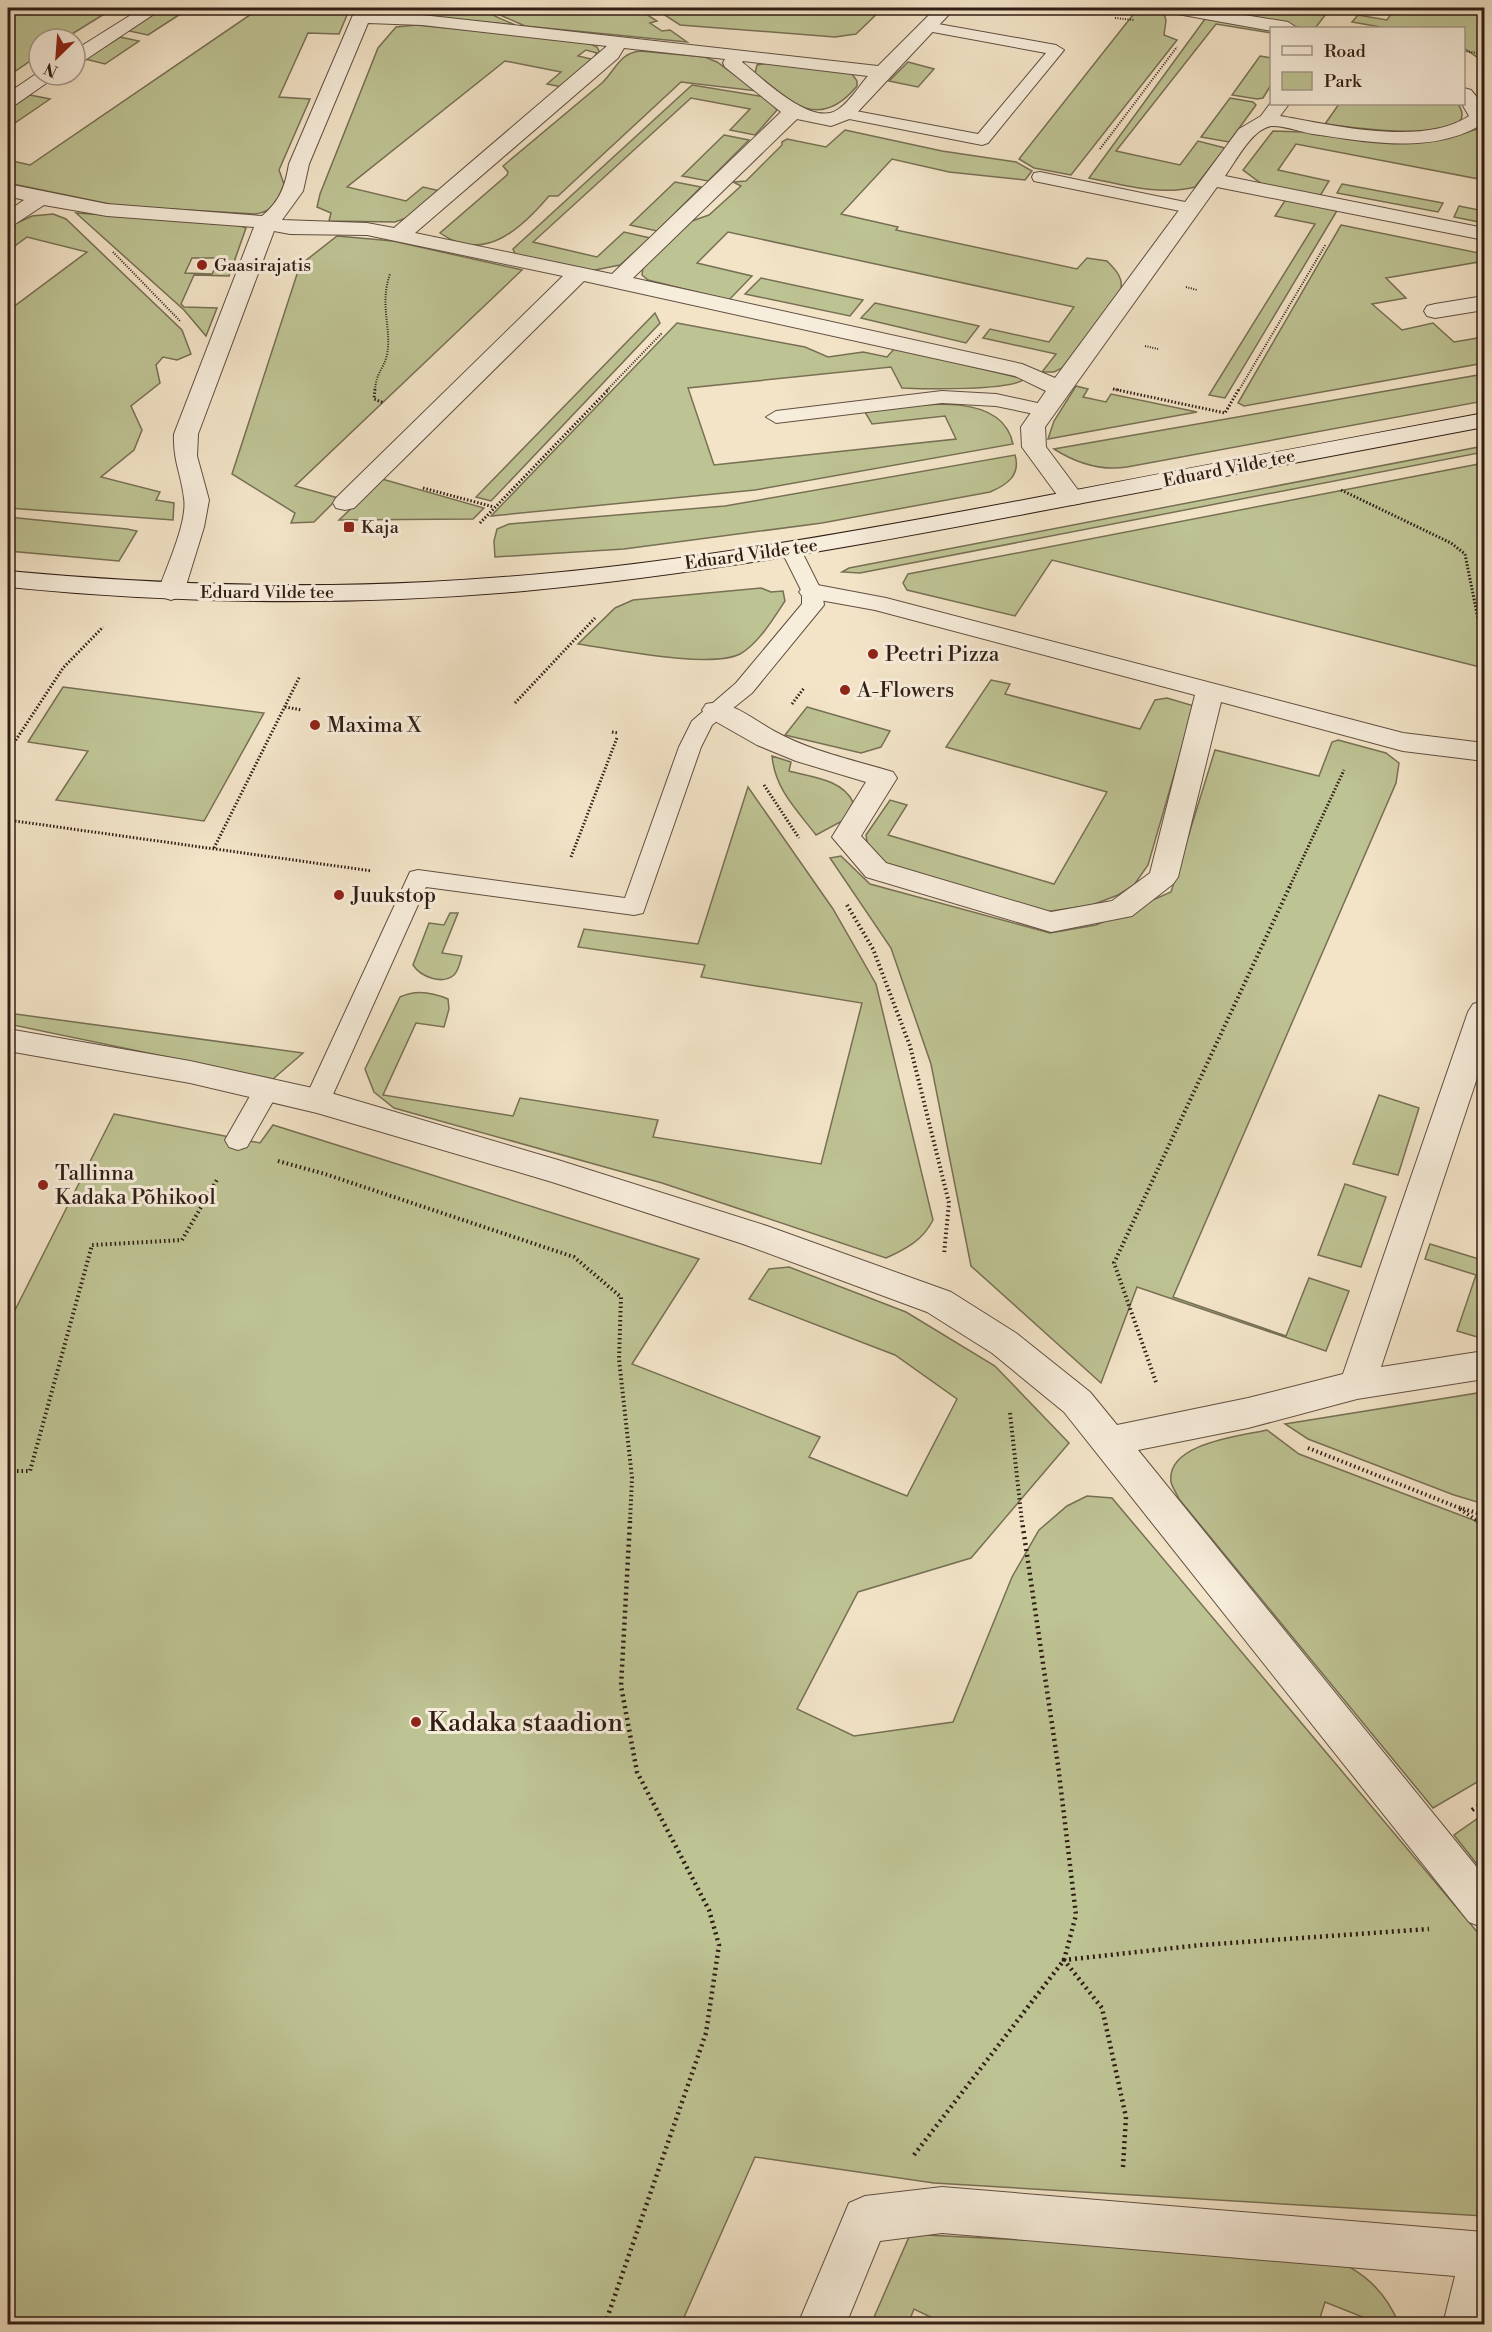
<svg xmlns="http://www.w3.org/2000/svg" width="1492" height="2332" font-family="'Libre Bodoni',serif">
<style>
.green{fill:#bec394;stroke:#777054;stroke-width:1.5}
.lines{fill:none;stroke-linecap:round;stroke-linejoin:round}
.lane-casing{stroke:#614f42;stroke-width:2}
.street-casing{stroke:#614f42;stroke-width:2}
.secondary-casing{stroke:#301d15;stroke-width:2}
.path-far3{stroke:#301d15;stroke-width:2;stroke-dasharray:1 1.5;stroke-linecap:butt}
.path-far2{stroke:#301d15;stroke-width:3;stroke-dasharray:1.5 2;stroke-linecap:butt}
.path-far1{stroke:#301d15;stroke-width:4;stroke-dasharray:1.5 3;stroke-linecap:butt}
.path{stroke:#301d15;stroke-width:4.5;stroke-dasharray:2 4;stroke-linecap:butt}
.lane{fill:#f7eddb;fill-rule:evenodd}
.street{fill:#f7eddb;fill-rule:evenodd}
.secondary{fill:#f7eddb;fill-rule:evenodd}
.poi-dot{fill:#8f2418;stroke:#f7eddb;stroke-width:2}
.labels{text-anchor:middle;stroke-width:6;stroke-linejoin:round;paint-order:stroke}
.far-poi-label{font-size:18px;fill:#301d15;stroke:#f7eddb;text-anchor:start}
.far-street-label{font-size:18px;fill:#301d15;stroke:#f7eddb}
.poi-label{font-size:21px;fill:#301d15;stroke:#f7eddb;text-anchor:start}
.near-poi-label{font-size:26px;fill:#301d15;stroke:#f7eddb;text-anchor:start}
</style>
<rect width="100%" height="100%" fill="#f3e4c8"/>
<filter id="stains"><feTurbulence type="fractalNoise" baseFrequency=".00333" numOctaves="4"/><feColorMatrix values="0 0 0 0 .2 0 0 0 0 .09 0 0 0 0 .02 0 0 0 .5 -.17"/></filter>
<radialGradient id="worn" r=".72"><stop offset=".6" stop-color="#630" stop-opacity="0"/><stop offset="1" stop-color="#630" stop-opacity=".3"/></radialGradient>
<g class="green">
<path d="M8 8H114L64 39H39V55L8 76Z"/>
<path d="M260 8H350L339 34 308 33 279 97 310 99 279 170 284 184C277 201 275 211 255 214L119 206 8 183V160L30 165Z"/>
<path d="M433 8H477L515 25 403 14V11Z"/>
<path d="M484 8H626L634 13 643 12 657 21 650 23 662 31 670 30 687 42 525 26Z"/>
<path d="M654 8H883L856 34 835 37 680 25Z"/>
<path d="M1121 8H1144L1164 14 1166 20 1164 35 1177 40 1071 175 1034 168 1019 159 1136 11Z"/>
<path d="M1192 8H1322L1326 14 1316 27 1304 28Z"/>
<path d="M1395 8H1484V62L1464 48V28H1386L1352 22 1358 15 1387 20Z"/>
<path d="M162 9 182 13 148 35 129 31Z"/>
<path d="M1205 19H1220L1272 28 1271 33 1216 24 1116 151 1180 165 1198 141 1225 148 1195 187C1160 196 1124 185 1089 178Z"/>
<path d="M416 25 584 41 597 47 601 55 595 56 597 53 586 50 578 56 595 60 562 87 547 84 561 72 505 61 347 187 406 201 423 187 440 191 409 217 395 222 329 221 331 213 317 207 320 194 378 48 396 27Z"/>
<path d="M120 37 139 41 105 64 85 59Z"/>
<path d="M640 51 705 57 717 62 757 91 681 82 558 196H549C521 229 484 264 440 233L507 175 508 172 503 166 602 83C616 69 620 53 640 51Z"/>
<path d="M1260 56 1271 58V85L1263 98 1257 99 1232 95Z"/>
<path d="M908 62 934 69 918 87 889 81Z"/>
<path d="M769 63 841 71 852 74 857 81V86C820 131 791 104 755 73L757 65Z"/>
<path d="M692 85 766 97 777 110 755 135 730 130 750 109 691 98 533 242 597 257 624 232 650 238 620 265 590 271 515 254 513 249Z"/>
<path d="M30 95 50 99 12 125 8 124V110Z"/>
<path d="M1230 98 1253 102 1256 105 1229 142 1201 137Z"/>
<path d="M1339 104H1458C1488 148 1342 126 1325 124Z"/>
<path d="M1477 129H1484V180L1296 144 1278 170 1329 181 1320 196 1262 184 1243 170 1273 131 1452 137Z"/>
<path d="M845 130 942 151 1016 162 1032 171 1025 180 949 172 892 159 841 214 898 227 896 230 1077 269 1087 258 1107 261C1115 269 1125 279 1120 291L1062 368 1054 372H1042L1056 354 983 338 990 329 1049 342 1074 307 728 232 697 263 752 276 729 300 648 280 642 275 643 267 689 222 709 215 741 186 733 182 746 181 782 145V142L787 139 826 147Z"/>
<path d="M724 135 749 140 708 181 682 176Z"/>
<path d="M675 182 701 187 657 231 630 225Z"/>
<path d="M1342 184 1443 203 1438 212 1337 193Z"/>
<path d="M1286 199 1338 209 1225 398 1209 395 1315 224 1275 216Z"/>
<path d="M1459 206 1484 211V223L1454 217Z"/>
<path d="M76 213 233 223 246 228 234 262H218L219 258H192L185 273 212 274 216 266 232 267 229 276 194 275 181 304 184 307 217 308 206 336 184 310Z"/>
<path d="M53 214 66 219 182 330 191 354 177 360 163 357 156 365 160 383 131 406 142 430 134 450 101 477 160 492 156 500 174 503 173 520 8 508V311L87 252 27 237 8 251V227L32 216Z"/>
<path d="M1341 225 1484 254V261L1386 278 1406 298 1372 304 1402 330 1433 323 1454 342 1484 337V363L1244 406 1238 403Z"/>
<path d="M337 236 393 241 522 270 295 486 338 498 314 522 291 523 295 513 232 474 300 265Z"/>
<path d="M761 278 863 300 850 316 745 294Z"/>
<path d="M875 303 979 326 966 343 861 318Z"/>
<path d="M655 313 660 323 491 501 476 497Z"/>
<path d="M677 323 805 347 828 357 863 352 887 357 895 348 1024 379C1012 391 923 389 902 388L891 367 688 388 714 465 956 439 945 416 872 424 865 412C906 407 1001 386 1013 444L755 490 491 516Z"/>
<path d="M1484 374V401L1127 467C1101 471 1076 463 1054 449Z"/>
<path d="M1076 386 1088 389 1083 397 1106 402 1111 394 1197 412 1048 439 1054 421Z"/>
<path d="M1484 446V452L860 573 842 572 849 568Z"/>
<path d="M1015 455C1021 475 1007 485 990 492L822 523 624 549 495 557 494 541 497 529 509 524 725 506Z"/>
<path d="M1484 463V668L1052 560 1015 616 907 590 903 583 908 574Z"/>
<path d="M382 479 484 508 473 519 339 520Z"/>
<path d="M8 517 127 529 137 531 119 561 8 551Z"/>
<path d="M761 588 771 592 783 591 785 601C774 618 758 644 740 654 710 669 614 649 578 644L615 608 633 600Z"/>
<path d="M991 680 1010 684 1005 694 1140 729 1155 700 1167 698 1194 706 1148 865 1134 885 1118 895 1092 905 1045 912 882 862 868 848 866 835 890 800 907 805 888 835 1054 884 1107 792 946 747Z"/>
<path d="M63 687 264 713 204 821 56 800 88 751 28 742Z"/>
<path d="M807 707 890 731 881 747 861 753 785 735Z"/>
<path d="M1338 740 1386 753 1399 763 1396 783 1173 1297 1286 1336 1309 1278 1349 1291 1326 1351 1137 1287 1101 1383 971 1266 931 1064 891 948 830 858 841 856 870 884 1050 933 1096 925 1171 892 1215 750 1319 776 1332 742Z"/>
<path d="M772 756 791 762 789 771C811 777 842 779 853 802L844 820 816 835C796 809 775 789 772 756Z"/>
<path d="M748 787 833 909 876 984 933 1220C923 1240 906 1249 886 1258L662 1183 394 1108 374 1092 365 1069 400 997C416 989 432 992 448 999L449 1009 444 1027 416 1023 383 1095 513 1116 520 1098 658 1120 653 1137 821 1164 862 1003 701 977 705 965 578 947 584 929 698 944Z"/>
<path d="M450 913H458L442 953 462 956C460 962 459 970 454 975 442 985 421 977 413 965L429 923 444 925Z"/>
<path d="M8 1013 303 1053 273 1079 8 1024Z"/>
<path d="M1379 1095 1419 1108 1398 1175 1353 1164Z"/>
<path d="M114 1114 260 1143 273 1125 699 1259 632 1364 820 1437 809 1457 907 1496 957 1399 895 1355 749 1299 769 1269 789 1267 906 1312 995 1366 1069 1443 971 1558 858 1592 797 1709 854 1736 953 1722 1012 1577 1039 1530 1067 1506 1087 1496 1112 1498 1484 1940V2216L934 2183 755 2157 681 2324H8V1324Z"/>
<path d="M1345 1184 1386 1197 1361 1267 1318 1255Z"/>
<path d="M1430 1244 1482 1260 1484 1252V1339L1457 1331 1476 1275 1425 1259Z"/>
<path d="M1484 1392V1504L1454 1495 1308 1439 1285 1424Z"/>
<path d="M1267 1430 1299 1454 1484 1524V1778L1433 1808 1179 1499C1177 1494 1172 1487 1171 1482 1166 1443 1241 1436 1267 1430Z"/>
<path d="M1484 1814V1873L1454 1835Z"/>
<path d="M926 2235 1317 2255C1356 2264 1384 2288 1399 2324H1380L1325 2302 1318 2324H945L914 2309 908 2324H871L909 2237Z"/>
</g>
<g class="lines">
<g class="lane-casing">
<g id="lane">
<path d="M927 22 1056 45 1064 50 988 143 982 145 839 117 837 114 845 109 978 134 1046 53 922 30 919 27Z"/>
<path d="M1040 172 1190 203 1198 208 1190 213 1034 181 1032 177 1034 173Z"/>
<path d="M942 391 996 394 1051 406 1054 410 1044 416 996 406 942 403 776 423 766 417 776 411Z"/>
<path d="M791 544 798 546 801 550 822 592 824 605 752 693 712 725 701 747 643 913 634 915 426 887 330 1101 326 1108 317 1111 308 1108 304 1101 410 872 418 870 625 898 679 747 692 721 736 683 802 604V592L781 550 784 546Z"/>
<path d="M267 1080 276 1082 280 1089 247 1147 238 1150 229 1147 225 1140 229 1133 258 1082Z"/>
</g>
</g>
<g class="street-casing">
<g id="street">
<path d="M142 8H163L82 62 75 64V50Z"/>
<path d="M356 8H374L372 12 422 15 878 66 936 8H955L852 118 831 126 797 119 633 278 1022 364 1055 378 1239 129 1261 116 1272 101V104H1289L1280 116C1332 125 1423 147 1469 116L1462 104 1464 88 1471 90 1484 106V123C1435 155 1367 142 1313 134 1301 132 1283 125 1271 126 1251 130 1236 161 1225 176L1484 228V240L1217 187 1045 427 1046 447 1084 498 1081 503 1072 505 1063 503 1022 447 1021 427 1046 391 1015 376 584 281 354 508 345 510 336 508 333 503 336 498 563 276 367 235 290 234 274 231 198 434 197 456 209 500 204 527 184 592 180 597 171 600 162 597 158 592C166 568 188 522 184 498 181 473 173 461 174 434L254 227 107 216 44 205 15 224 8 226V211L24 200 8 196V184L107 204 262 216C280 201 285 187 289 164ZM368 23 422 25 607 46 394 228 367 223 282 220 303 191 309 164ZM624 48 725 59 723 63 725 67 781 112 612 274 415 233 618 58ZM742 62 743 61 868 76C859 86 849 103 837 110 811 127 761 77 742 62Z"/>
<path d="M1163 8H1201L1288 22 1297 28H1272V31L1172 13Z"/>
<path d="M39 72V75H58L15 105 8 107V93Z"/>
<path d="M1484 296V310L1435 318 1427 316 1424 311 1427 306 1435 304Z"/>
<path d="M812 584 886 598 1403 733 1484 743V761L1403 751 1221 702 1178 877 1173 884 1132 916 1051 932 866 877 832 837 866 782 796 761 757 745 706 716 702 710 706 704C729 698 754 720 774 731 810 751 853 760 893 772L897 778 861 836 886 863 1051 912 1112 901 1150 873 1195 695 875 610 803 597 799 592 803 587Z"/>
<path d="M1484 1001V1057L1381 1367 1484 1351V1379L1357 1399 1248 1428 1138 1450 1484 1876V1928L1469 1922 1064 1412 992 1353 927 1312 743 1244 552 1182 317 1113 190 1083 8 1051V1029L190 1061 317 1089 558 1160 767 1226 951 1292 1016 1333 1090 1392 1117 1425 1248 1398 1343 1374 1468 1012 1473 1004Z"/>
<path d="M942 2187 1484 2232V2324H1443L1455 2276 942 2233 880 2241 846 2324H798L849 2203 865 2196Z"/>
</g>
</g>
<g class="secondary-casing">
<path id="secondary" d="M1484 413V427C1347 453 1209 479 1072 505 890 540 708 574 524 591 352 606 179 604 8 587V571C148 584 287 589 427 582 636 572 844 534 1050 495 1194 467 1339 440 1484 413Z"/>
</g>
<g class="path-far3">
<path d="M1115 18 1134 20"/>
<path d="M1464 51 1484 54"/>
<path d="M1100 149 1177 47"/>
<path d="M113 252 181 322"/>
<path d="M1186 287 1197 290"/>
<path d="M1145 346 1158 349"/>
<path d="M1113 389 1119 390"/>
<path d="M375 390C376 373 384 368 387 355 392 327 379 306 390 274"/>
<path d="M607 390 662 333"/>
<path d="M1239 390 1326 244"/>
</g>
<g class="path-far2">
<path d="M375 389 374 399 384 403"/>
<path d="M1113 389 1225 413 1239 389"/>
<path d="M423 488 494 507"/>
<path d="M1341 490 1451 543 1465 554 1484 649"/>
<path d="M480 523 609 389"/>
<path d="M515 703 595 618"/>
<path d="M792 704 804 688"/>
<path d="M285 707 302 710"/>
<path d="M1479 708 1484 685"/>
<path d="M612 732 618 733"/>
<path d="M8 752 63 668 103 627"/>
<path d="M764 785 799 838"/>
<path d="M8 820 372 871"/>
<path d="M214 848 300 676"/>
<path d="M571 857 617 738"/>
<path d="M1289 888 1344 770"/>
</g>
<g class="path-far1">
<path d="M847 905 873 949 910 1046 949 1203 944 1254"/>
<path d="M278 1161 325 1174 574 1257 621 1297 619 1359 632 1478 630 1522"/>
<path d="M1156 1382 1114 1263 1290 886"/>
<path d="M1010 1413 1022 1522"/>
<path d="M1308 1448 1457 1507 1484 1515"/>
<path d="M8 1471H30L92 1245 182 1240 218 1178"/>
<path d="M1460 1509 1479 1522"/>
</g>
<g class="path">
<path d="M1477 1521 1484 1526"/>
<path d="M1472 1810 1484 1802"/>
<path d="M914 2155 1064 1960 1076 1915 1058 1765 1022 1521"/>
<path d="M1123 2167 1126 2117 1102 2008 1064 1960 1201 1945 1429 1929"/>
<path d="M605 2324 706 2033 719 1945 709 1910 637 1772 621 1686 630 1521"/>
</g>
<use href="#lane" class="lane"/>
<use href="#street" class="street"/>
<use href="#secondary" class="secondary"/>
</g>
<g class="poi-dot">
<circle cx="202" cy="265" r="6"/>
<rect x="343" y="521" width="12" height="12" rx="3"/>
<circle cx="873" cy="654" r="6"/>
<circle cx="845" cy="690" r="6"/>
<circle cx="315" cy="725" r="6"/>
<circle cx="339" cy="895" r="6"/>
<circle cx="43" cy="1185" r="6"/>
<circle cx="416" cy="1722" r="6"/>
</g>
<g class="labels">
<g class="far-poi-label">
<text x="214" y="271">Gaasirajatis</text>
<text x="361" y="533">Kaja</text>
</g>
<g class="far-street-label">
<text transform="translate(1229 468) rotate(-11)" y="6">Eduard Vilde tee</text>
<text transform="translate(751 554) rotate(-8)" y="6">Eduard Vilde tee</text>
<text x="267" y="598">Eduard Vilde tee</text>
</g>
<g class="poi-label">
<text x="885" y="661">Peetri Pizza</text>
<text x="857" y="697">A-Flowers</text>
<text x="327" y="732">Maxima X</text>
<text x="351" y="902">Juukstop</text>
<text x="55" y="1180">Tallinna<tspan x="55" dy="24">Kadaka Põhikool</tspan></text>
</g>
<g class="near-poi-label">
<text x="428" y="1731">Kadaka staadion</text>
</g>
</g>
<rect width="1492" height="2332" fill="none" stroke="#f3e4c8" stroke-width="30"/>
<rect x="9" y="9" width="1474" height="2314" fill="none" stroke="#301d15" stroke-width="3"/>
<rect x="15" y="15" width="1462" height="2302" fill="none" stroke="#301d15" stroke-width="1.5"/>
<rect x="1270" y="27" width="195" height="78" fill="#f7eddb" stroke="#a79a8c" stroke-width="1.5"/>
<rect x="1282" y="46" width="30" height="9" fill="#f7eddb" stroke="#a79a8c" stroke-width="1.5"/>
<text x="1324" y="57" font-size="18" fill="#301d15">Road</text>
<rect x="1282" y="72" width="30" height="18" fill="#bec394" stroke="#a79a8c" stroke-width="1.5"/>
<text x="1324" y="87" font-size="18" fill="#301d15">Park</text>
<g transform="translate(57 57) rotate(205)"><circle r="28" fill="#f7eddb" stroke="#a79a8c" stroke-width="1.5"/>
<path d="M0-4.5L10 22L0 15L-10 22Z" fill="#8f2418"/>
<text y="-9" font-size="16" font-weight="bold" text-anchor="middle" fill="#301d15">N</text>
</g>
<rect width="100%" height="100%" filter="url(#stains)"/>
<rect width="100%" height="100%" fill="url(#worn)"/>
</svg>
